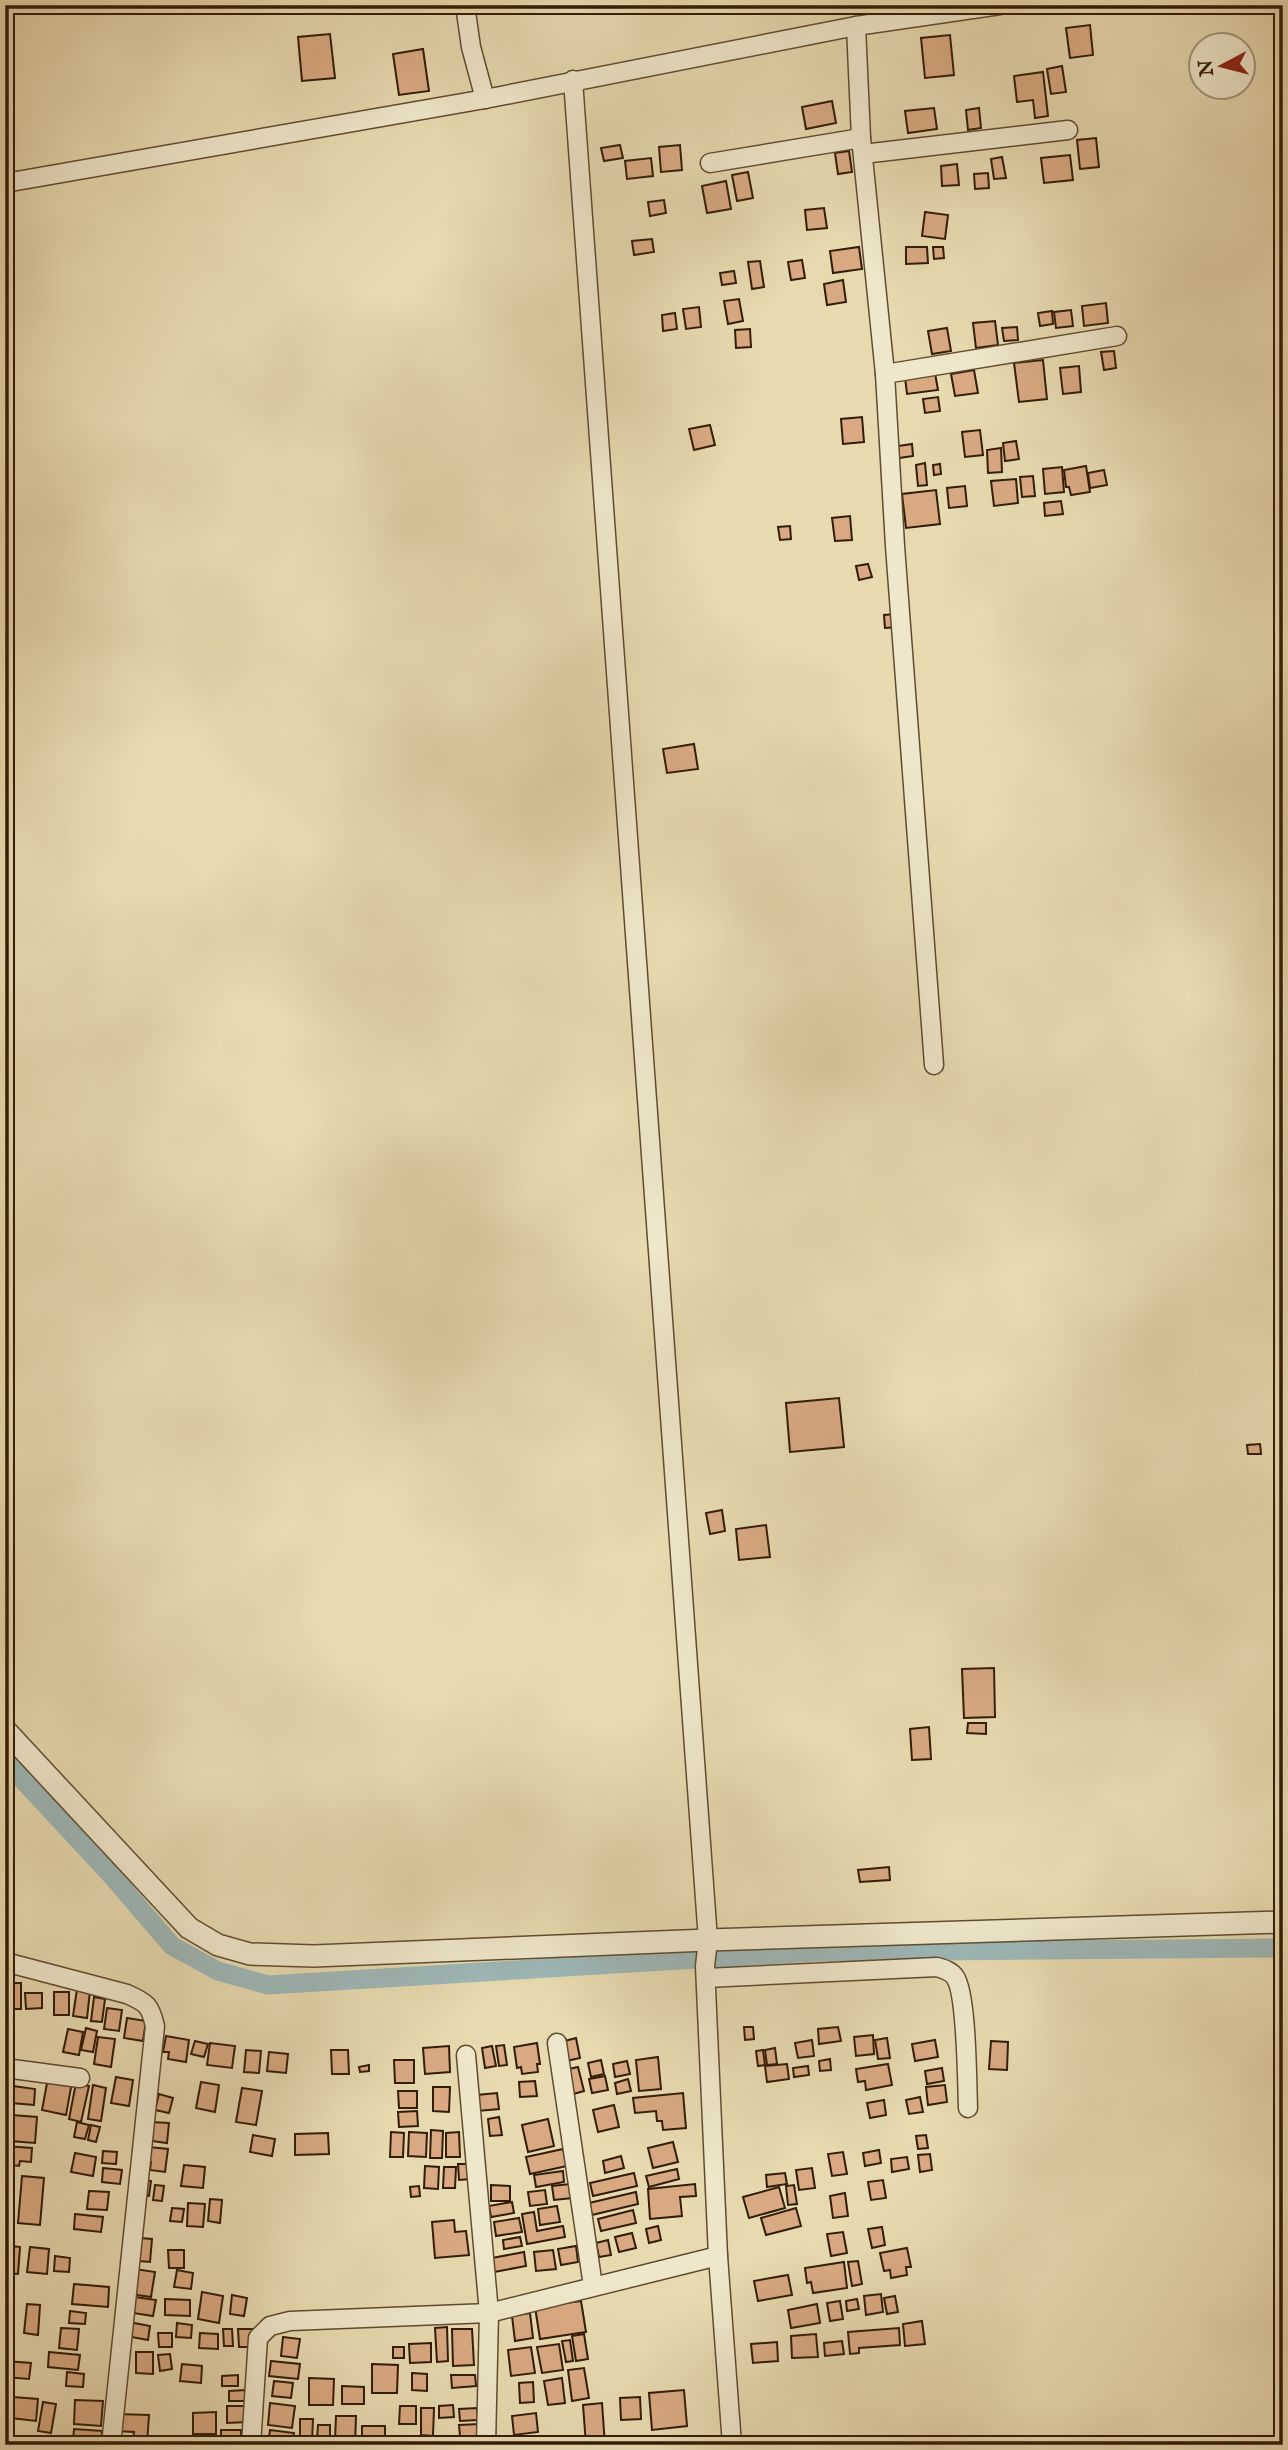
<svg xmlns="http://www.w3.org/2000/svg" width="1288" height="2450" font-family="'IM FELL English',serif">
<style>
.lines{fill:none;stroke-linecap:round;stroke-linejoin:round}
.canal{stroke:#9db7b7;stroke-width:19}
.building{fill:#d9aa82;stroke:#331c05;stroke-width:2}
.minor-casing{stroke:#604c30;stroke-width:21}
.tertiary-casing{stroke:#604c30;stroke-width:24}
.minor{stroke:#efe7cb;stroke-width:18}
.tertiary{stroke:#efe7cb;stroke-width:21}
</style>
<rect width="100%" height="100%" fill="#e7daaf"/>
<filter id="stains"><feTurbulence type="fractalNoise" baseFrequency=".00286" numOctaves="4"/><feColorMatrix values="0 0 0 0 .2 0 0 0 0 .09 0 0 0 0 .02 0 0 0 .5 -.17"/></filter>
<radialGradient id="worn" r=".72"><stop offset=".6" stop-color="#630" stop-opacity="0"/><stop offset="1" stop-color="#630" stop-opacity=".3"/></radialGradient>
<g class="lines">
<path class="canal" d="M5 1761 112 1876 172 1946 218 1971 268 1985 814 1952 1283 1948"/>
</g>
<g class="building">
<path d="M1090 25 1093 55 1070 58 1066 28Z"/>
<path d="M330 34 335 78 302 81 298 37Z"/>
<path d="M950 35 954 75 925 78 921 38Z"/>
<path d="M5 38H7L9 55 5 56Z"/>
<path d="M423 49 429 91 399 95 393 54Z"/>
<path d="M5 60H8L9 81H5Z"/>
<path d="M1062 66 1066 92 1051 94 1047 69Z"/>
<path d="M1043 72 1048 116 1035 118 1033 100 1017 102 1014 76Z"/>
<path d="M832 101 836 123 806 129 802 107Z"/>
<path d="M934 108 937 129 908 133 905 111Z"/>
<path d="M979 108 981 128 968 130 966 110Z"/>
<path d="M1096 138 1099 167 1080 169 1077 140Z"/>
<path d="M620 145 623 158 604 161 601 148Z"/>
<path d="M680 145 682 170 661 172 659 147Z"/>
<path d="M849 151 852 172 838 174 835 153Z"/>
<path d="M1070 155 1073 180 1044 183 1041 158Z"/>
<path d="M1002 157 1006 178 994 179 991 159Z"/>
<path d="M651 158 653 176 627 179 625 161Z"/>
<path d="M957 164 959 185 942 186 941 166Z"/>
<path d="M748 172 753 198 737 201 732 175Z"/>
<path d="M988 173 989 188 975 189 974 174Z"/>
<path d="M726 181 731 209 707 213 702 186Z"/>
<path d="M664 200 666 213 650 216 648 202Z"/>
<path d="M824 208 827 228 807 230 805 210Z"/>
<path d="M925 212 948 215 945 239 922 236Z"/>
<path d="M652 239 654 252 634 255 632 241Z"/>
<path d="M859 247 862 269 833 273 830 251Z"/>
<path d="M906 247H927L928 263 906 264Z"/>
<path d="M933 247H943L944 258 934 259Z"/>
<path d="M802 260 805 278 791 280 788 262Z"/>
<path d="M760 261 764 287 752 289 748 262Z"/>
<path d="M734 271 736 283 722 285 720 273Z"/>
<path d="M843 280 846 302 827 305 824 284Z"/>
<path d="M739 299 743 321 728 324 724 301Z"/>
<path d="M1106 303 1108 323 1084 326 1082 306Z"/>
<path d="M699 307 701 327 686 329 683 309Z"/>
<path d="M1071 310 1073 326 1056 328 1054 312Z"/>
<path d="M1052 311 1053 324 1040 326 1038 313Z"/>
<path d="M675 313 677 329 663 331 662 315Z"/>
<path d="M995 321 998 345 976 348 973 323Z"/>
<path d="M1017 327 1018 340 1004 341 1002 328Z"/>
<path d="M947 328 951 351 932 354 928 331Z"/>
<path d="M750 329 751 347 736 348 735 330Z"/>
<path d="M1114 351 1116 368 1104 370 1101 352Z"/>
<path d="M1043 360 1047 399 1019 402 1014 363Z"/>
<path d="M1079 366 1081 392 1063 394 1060 368Z"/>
<path d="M974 370 978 393 955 396 951 374Z"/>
<path d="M935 373 938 390 907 394 905 377Z"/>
<path d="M938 397 940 411 925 413 923 399Z"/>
<path d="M862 417 864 442 843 444 841 419Z"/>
<path d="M710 425 715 445 694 450 689 429Z"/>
<path d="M980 430 983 455 965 457 962 432Z"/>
<path d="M1016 441 1019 459 1005 461 1003 443Z"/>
<path d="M912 444 913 456 899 458 898 446Z"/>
<path d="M1001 448 1002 472 988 473 987 450Z"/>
<path d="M925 463 927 485 918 486 916 465Z"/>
<path d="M940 464 941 474 934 475 933 465Z"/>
<path d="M1086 466 1090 492 1071 495 1069 487H1066L1064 470Z"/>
<path d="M1062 467 1064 492 1045 494 1043 469Z"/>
<path d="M1104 470 1107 485 1090 488 1088 473Z"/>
<path d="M1033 476 1035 496 1022 497 1020 477Z"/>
<path d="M1016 479 1018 503 994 506 991 481Z"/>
<path d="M965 486 967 506 949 508 947 488Z"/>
<path d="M936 490 940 524 906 528 902 494Z"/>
<path d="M1061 501 1063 514 1045 516 1044 503Z"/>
<path d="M850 516 852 540 835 541 832 518Z"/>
<path d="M790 526 791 539 780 540 778 527Z"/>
<path d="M868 564 872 577 859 580 856 566Z"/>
<path d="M896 614 897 627 885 628 884 615Z"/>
<path d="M694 744 698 769 667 773 663 749Z"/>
<path d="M839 1398 844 1447 790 1452 786 1403Z"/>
<path d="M1260 1444 1261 1454H1248L1247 1445Z"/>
<path d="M722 1510 725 1531 710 1534 706 1513Z"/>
<path d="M766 1525 770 1557 739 1560 736 1529Z"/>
<path d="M994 1668 995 1717 964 1718 962 1669Z"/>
<path d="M968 1723H986V1734L967 1733Z"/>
<path d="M929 1727 931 1759 912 1760 910 1729Z"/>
<path d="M889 1867 890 1880 860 1882 858 1870Z"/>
<rect x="5" y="1983" width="16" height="26"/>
<path d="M77 1989 90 1991 87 2018 73 2016Z"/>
<rect x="54" y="1992" width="15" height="23"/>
<path d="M25 1993H42V2008L26 2009Z"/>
<path d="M94 1997 105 1999 102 2022 91 2021Z"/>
<path d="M107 2008 122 2010 119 2031 104 2029Z"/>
<path d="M127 2018 146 2021 143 2041 124 2038Z"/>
<path d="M744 2027H753L754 2039 745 2040Z"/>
<path d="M838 2027 841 2041 819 2044 818 2029Z"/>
<path d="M86 2028 97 2031 93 2052 81 2050Z"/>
<path d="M68 2029 83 2032 79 2055 63 2052Z"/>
<path d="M873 2035 874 2054 856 2056 854 2037Z"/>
<path d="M166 2036 189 2040 186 2062 168 2059 169 2052H163Z"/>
<path d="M98 2037 115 2039 111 2067 94 2064Z"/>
<path d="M576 2038 580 2058 566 2061 561 2042Z"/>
<path d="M887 2038 890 2058 878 2059 875 2040Z"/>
<path d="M812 2040 814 2056 798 2058 795 2043Z"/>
<path d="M935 2040 938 2057 915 2061 912 2044Z"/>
<path d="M195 2041 208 2044 204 2057 191 2054Z"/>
<path d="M991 2041 1008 2042 1007 2070 989 2069Z"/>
<path d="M210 2043 235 2046 232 2068 207 2065Z"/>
<path d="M537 2043 540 2064H537L538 2072 522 2074 521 2067 517 2068 514 2047Z"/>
<path d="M504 2045 507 2065 499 2066 496 2046Z"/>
<path d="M449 2046 450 2072 425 2074 423 2048Z"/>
<path d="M492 2046 496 2066 485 2068 482 2048Z"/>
<path d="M775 2048 777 2064 767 2065 765 2050Z"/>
<path d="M246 2050 261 2051 259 2073 244 2072Z"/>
<path d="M331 2050H348L349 2074H332Z"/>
<path d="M763 2050 765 2065 758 2066 756 2051Z"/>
<path d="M269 2052 288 2054 286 2073 267 2071Z"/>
<path d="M658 2057 661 2089 639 2091 636 2060Z"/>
<path d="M830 2059 831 2070 820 2071 819 2061Z"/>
<path d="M394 2060H414V2083H395Z"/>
<path d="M601 2060 604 2074 591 2077 588 2063Z"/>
<path d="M627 2061 630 2074 615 2077 613 2064Z"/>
<path d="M787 2064 789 2079 767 2082 765 2066Z"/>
<path d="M888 2064 892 2085 866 2090 865 2081 858 2082 856 2069Z"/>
<path d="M369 2065V2071L360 2072 359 2067Z"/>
<path d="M808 2066 809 2075 794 2077 793 2068Z"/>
<path d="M578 2067 584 2091 570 2095 564 2070Z"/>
<path d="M942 2068 944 2081 927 2084 925 2071Z"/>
<path d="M605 2076 608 2090 592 2093 589 2079Z"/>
<path d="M116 2077 133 2080 129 2106 111 2103Z"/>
<path d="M48 2078 72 2082 66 2115 42 2110Z"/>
<path d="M628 2079 631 2091 617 2094 615 2083Z"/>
<path d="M535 2081 537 2096 520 2097 519 2082Z"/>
<path d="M201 2082 219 2085 215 2112 196 2108Z"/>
<path d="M76 2083 89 2086 81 2122 69 2119Z"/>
<path d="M93 2085 106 2088 101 2121 88 2119Z"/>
<path d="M945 2085 947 2102 928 2105 926 2087Z"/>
<path d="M13 2086 35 2089 34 2105 11 2103Z"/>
<path d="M433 2087H450L449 2112 433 2111Z"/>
<path d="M242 2088 262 2091 256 2125 236 2122Z"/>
<path d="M398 2091H417V2108H399Z"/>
<path d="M497 2093 499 2109 478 2111 477 2095Z"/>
<path d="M683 2093 686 2128 663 2130 662 2121H657L656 2111 635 2113 633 2098Z"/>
<path d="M159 2094 173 2098 169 2113 155 2110Z"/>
<path d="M920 2097 923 2112 909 2114 906 2100Z"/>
<path d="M884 2100 886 2115 870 2118 867 2103Z"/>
<path d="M614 2105 619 2127 598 2132 593 2110Z"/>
<path d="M417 2111 418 2126 399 2127 398 2112Z"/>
<path d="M5 2112H9L7 2132H5Z"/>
<path d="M12 2115 37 2117 35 2143 10 2141Z"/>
<path d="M499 2117 502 2135 490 2136 488 2119Z"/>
<path d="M548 2119 554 2146 528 2152 522 2125Z"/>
<path d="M77 2122 89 2125 85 2139 74 2137Z"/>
<path d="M151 2122 169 2123 167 2143 152 2141 153 2135 150 2134Z"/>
<path d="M91 2125 100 2127 96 2142 88 2140Z"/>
<path d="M431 2130 443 2131 442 2158H430Z"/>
<path d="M391 2132 404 2133 403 2157H390Z"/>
<path d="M409 2132 427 2133 426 2157 408 2156Z"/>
<path d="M459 2132 460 2157H446V2133Z"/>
<path d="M328 2133 329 2154 295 2155V2134Z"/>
<path d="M253 2135 275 2139 272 2156 250 2152Z"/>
<path d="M926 2135 928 2148 918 2149 916 2136Z"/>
<path d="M673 2142 678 2162 653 2168 648 2148Z"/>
<path d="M5 2146 32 2148 31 2162 20 2161 19 2166 5 2164Z"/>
<path d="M149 2147 168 2149 165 2172 150 2170 151 2162H147Z"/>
<path d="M563 2149 567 2166 530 2174 526 2157Z"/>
<path d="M879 2150 881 2163 865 2166 863 2153Z"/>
<path d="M103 2151 117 2152 116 2164 102 2163Z"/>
<path d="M843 2152 847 2174 832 2176 828 2154Z"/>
<path d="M75 2153 96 2157 93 2176 71 2172Z"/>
<path d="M930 2154 932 2170 920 2172 918 2155Z"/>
<path d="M621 2156 624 2168 605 2173 603 2161Z"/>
<path d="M907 2157 909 2169 892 2172 891 2159Z"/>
<path d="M458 2164H469L471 2179 459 2180Z"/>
<path d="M184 2165 205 2167 203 2188 181 2186Z"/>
<path d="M425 2166 439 2167 438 2189 424 2188Z"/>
<path d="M444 2167H456L455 2188H443Z"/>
<path d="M103 2168 122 2170 120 2184 102 2182Z"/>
<path d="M812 2168 815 2188 799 2190 796 2170Z"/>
<path d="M677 2169 679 2179 649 2187 646 2176Z"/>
<path d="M563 2171 564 2182 536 2187 534 2175Z"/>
<path d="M634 2173 637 2186 593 2196 590 2183Z"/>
<path d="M785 2173 787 2184 767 2187 766 2175Z"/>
<path d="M22 2176 44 2178 40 2225 18 2223Z"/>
<path d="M140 2179 151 2181 149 2196 138 2195Z"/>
<path d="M883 2180 886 2198 871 2200 868 2182Z"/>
<path d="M570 2184 572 2198 554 2200 552 2186Z"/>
<path d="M695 2184 696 2196 680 2197 682 2216 650 2219 648 2189Z"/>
<path d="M155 2185 164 2186 162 2201 153 2200Z"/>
<path d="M491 2185 510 2186V2201H491Z"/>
<path d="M794 2185 797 2204 788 2205 786 2186Z"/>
<path d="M419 2186 420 2196 411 2197 410 2187Z"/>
<path d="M779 2187 785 2208 749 2218 743 2197Z"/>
<path d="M545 2190 547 2204 530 2206 528 2192Z"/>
<path d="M89 2191 109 2192 107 2210 87 2209Z"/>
<path d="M636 2192 638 2204 592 2215 589 2203Z"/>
<path d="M845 2193 848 2216 833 2218 830 2196Z"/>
<path d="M210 2199 222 2200 220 2223 208 2221Z"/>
<path d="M512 2202 514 2213 491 2217 489 2206Z"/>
<path d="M188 2203 205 2204 203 2227 187 2226Z"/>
<path d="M557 2206 560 2222 540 2225 538 2209Z"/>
<path d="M172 2208 184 2209 182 2222 170 2221Z"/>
<path d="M796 2208 801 2226 766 2235 761 2218Z"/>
<path d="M633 2210 636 2223 601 2231 598 2219Z"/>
<path d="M534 2212 537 2231 563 2226 565 2237 527 2244 522 2214Z"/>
<path d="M75 2214 103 2217 101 2232 74 2229Z"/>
<path d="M519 2218 522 2232 496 2236 494 2222Z"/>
<path d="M454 2220 455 2232 466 2231 469 2255 435 2258 432 2222Z"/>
<path d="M658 2226 661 2240 649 2243 646 2229Z"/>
<path d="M882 2227 885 2245 872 2248 868 2229Z"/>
<path d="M843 2232 847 2253 831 2256 827 2234Z"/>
<path d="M632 2233 636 2248 619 2252 615 2237Z"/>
<path d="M520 2237 522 2246 504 2249 503 2240Z"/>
<path d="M140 2238 152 2239 150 2262 139 2261Z"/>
<path d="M608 2240 611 2255 599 2257 596 2243Z"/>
<path d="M5 2245 20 2247 18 2274 5 2273Z"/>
<path d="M576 2246 578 2262 561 2265 558 2249Z"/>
<path d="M30 2247 49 2249 47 2274 27 2272Z"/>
<path d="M907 2248 911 2267H906L907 2275 891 2278 890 2270 884 2271 880 2253Z"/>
<path d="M168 2250H184V2268H169Z"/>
<path d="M553 2250 556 2269 536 2271 534 2252Z"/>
<path d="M524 2252 526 2266 494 2272 492 2258Z"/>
<path d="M55 2256 70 2258 69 2272 54 2271Z"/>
<path d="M858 2261 862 2284 852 2286 848 2262Z"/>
<path d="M844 2262 847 2288 813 2293 811 2282 807 2283 805 2268Z"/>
<path d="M135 2269 155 2272 151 2297 130 2294Z"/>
<path d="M177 2270 193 2273 191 2289 174 2287Z"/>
<path d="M788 2275 792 2295 758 2301 754 2281Z"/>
<path d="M74 2284 109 2287 108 2307 72 2304Z"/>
<path d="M202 2292 223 2296 219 2323 198 2319Z"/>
<path d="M881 2294 883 2312 866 2315 864 2296Z"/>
<path d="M232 2295 247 2298 244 2316 230 2314Z"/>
<path d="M895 2296 898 2312 887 2314 884 2298Z"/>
<path d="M135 2297 156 2300 153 2316 133 2313Z"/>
<path d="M165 2299 190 2300V2316L165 2315Z"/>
<path d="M857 2299 859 2309 847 2311 846 2301Z"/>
<path d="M581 2301 586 2332 540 2339 535 2307Z"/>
<path d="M840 2301 843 2319 830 2321 827 2303Z"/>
<path d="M27 2304 40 2305 38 2335 24 2333Z"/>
<path d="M817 2304 820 2323 791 2328 788 2310Z"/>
<path d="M70 2311 86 2313 85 2324 69 2323Z"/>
<path d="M530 2313 533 2338 515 2341 512 2316Z"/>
<path d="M922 2321 925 2344 905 2346 903 2324Z"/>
<path d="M129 2322 150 2326 148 2340 126 2336Z"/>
<path d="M177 2323 192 2325 191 2338 176 2337Z"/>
<path d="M447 2327 448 2361 437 2362 435 2328Z"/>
<path d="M61 2328 79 2329 77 2350 59 2348Z"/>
<path d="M899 2328 900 2345 859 2348V2353L850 2354 848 2332Z"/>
<path d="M223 2329H232L233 2346H224Z"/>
<path d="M238 2329H254V2347H239Z"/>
<path d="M452 2329H472L474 2365 453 2366Z"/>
<path d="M158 2333H172V2347H159Z"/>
<path d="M200 2333 218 2334V2349L199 2348Z"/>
<path d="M584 2334 588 2359 576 2361 572 2336Z"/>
<path d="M816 2334 818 2357 792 2358 791 2336Z"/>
<path d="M283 2337 300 2339 297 2358 281 2356Z"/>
<path d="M570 2340 573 2361 566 2362 562 2341Z"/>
<path d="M842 2341 844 2354 825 2356 824 2343Z"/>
<path d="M777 2342 778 2361 753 2363 751 2344Z"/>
<path d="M431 2343V2362L410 2363 409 2344Z"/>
<path d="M559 2344 563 2370 542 2373 537 2347Z"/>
<rect x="393" y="2347" width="11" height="11"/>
<path d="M531 2347 535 2373 511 2376 508 2350Z"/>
<path d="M49 2352 80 2355 78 2370 48 2367Z"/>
<path d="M136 2352H153V2374L136 2373Z"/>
<path d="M170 2354 172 2369 160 2371 158 2355Z"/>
<path d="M5 2361 31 2363 29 2379 5 2377Z"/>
<path d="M271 2361 300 2364 298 2379 269 2376Z"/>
<path d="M182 2364 202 2366 201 2383 180 2381Z"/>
<path d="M372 2364 398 2365 397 2393H372Z"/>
<path d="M584 2368 589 2398 572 2401 568 2370Z"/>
<path d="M67 2372 84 2374 83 2387 66 2386Z"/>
<path d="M412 2373 427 2374V2391L412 2390Z"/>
<path d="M238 2375V2386H222V2376Z"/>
<path d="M451 2375H475L476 2386 452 2388Z"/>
<path d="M309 2378 334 2379 333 2405H309Z"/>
<path d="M562 2378 565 2403 548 2405 544 2381Z"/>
<path d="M274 2381 293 2383 291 2398 272 2396Z"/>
<path d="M533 2382 534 2402 520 2403 519 2383Z"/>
<path d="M342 2386 364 2387V2404H342Z"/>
<path d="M246 2390V2401H229V2391Z"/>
<path d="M684 2390 687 2426 652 2430 649 2393Z"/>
<path d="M13 2397 38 2399 36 2421 11 2418Z"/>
<path d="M640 2397 641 2419 621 2420 620 2398Z"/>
<path d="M75 2400 103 2401 101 2426 74 2424Z"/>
<path d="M43 2402 56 2404 51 2433 38 2431Z"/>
<path d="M270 2403 295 2406 292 2428 268 2425Z"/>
<path d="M602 2403 605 2445H586L583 2405Z"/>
<path d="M453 2405 454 2417 439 2418V2406Z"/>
<path d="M227 2406H247V2422L227 2423Z"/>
<path d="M400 2406H416V2424H399Z"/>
<path d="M421 2408H434L433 2436 421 2435Z"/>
<path d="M477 2408 478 2420 460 2421 459 2409Z"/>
<path d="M216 2412V2434H193V2413Z"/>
<path d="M536 2413 538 2432 514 2435 512 2416Z"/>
<path d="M118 2414 149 2415 147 2444 133 2443 134 2432 117 2431Z"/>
<path d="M336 2416H356L355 2445H343V2440H335Z"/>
<path d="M300 2419H313L312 2442H300Z"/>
<path d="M480 2424 481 2436H460L459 2425Z"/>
<path d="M318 2425H330V2440L317 2439Z"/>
<rect x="362" y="2426" width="23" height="19"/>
<path d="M74 2429 102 2431 101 2441 73 2440Z"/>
<rect x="221" y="2430" width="20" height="15"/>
<path d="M270 2430 294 2433 292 2445H268Z"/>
<path d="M541 2437V2445H514L513 2439Z"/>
</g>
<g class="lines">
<g class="minor-casing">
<g id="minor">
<path d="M465 5 471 47 485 99"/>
<path d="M856 26 861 138 885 374 895 546 934 1065"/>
<path d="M573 80 708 1940 705 1966 718 2256 732 2445"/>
<path d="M863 154 1068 130"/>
<path d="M710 163 861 138"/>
<path d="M5 183 485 99 856 26 1000 5"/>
<path d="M885 374 1117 336"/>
<path d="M5 1962 127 1994C147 2003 150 2005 155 2026L111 2445"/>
<path d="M706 1978 937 1967C944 1969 951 1971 955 1977 967 1994 967 2083 968 2108"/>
<path d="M557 2043 593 2286"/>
<path d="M466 2055 489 2313 486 2445"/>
<path d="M5 2068 80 2078"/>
<path d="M251 2445 258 2338 270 2326 290 2321 489 2313 718 2256"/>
</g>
</g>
<g class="tertiary-casing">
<path id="tertiary" d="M5 1730 189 1928 218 1945 250 1954 314 1956 708 1940 1283 1922"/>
</g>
<use href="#minor" class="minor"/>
<use href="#tertiary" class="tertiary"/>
</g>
<rect width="1288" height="2450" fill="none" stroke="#e7daaf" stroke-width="28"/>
<rect x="7" y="7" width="1274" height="2436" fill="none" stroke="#331c05" stroke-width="3.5"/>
<rect x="14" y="14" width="1260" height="2422" fill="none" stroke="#331c05" stroke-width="2"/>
<g transform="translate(1222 66) rotate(263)"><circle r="33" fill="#efe7cb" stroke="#a4967c" stroke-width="2"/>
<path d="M0-5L12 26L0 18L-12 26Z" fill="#8f2418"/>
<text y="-10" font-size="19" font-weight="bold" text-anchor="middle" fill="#331c05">N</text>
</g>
<rect width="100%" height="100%" filter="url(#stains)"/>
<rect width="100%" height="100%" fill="url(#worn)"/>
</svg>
